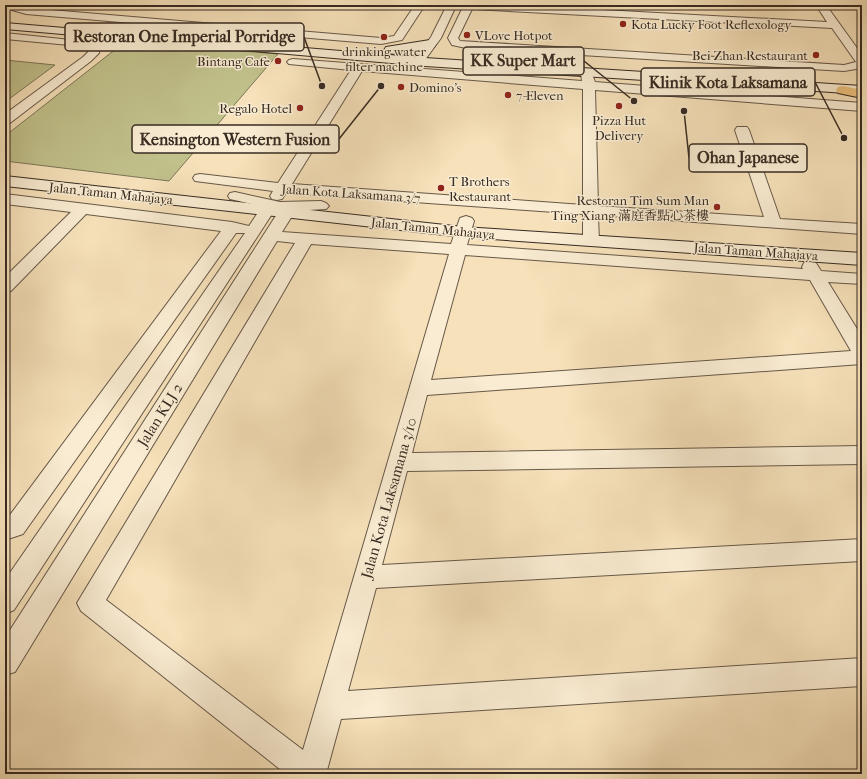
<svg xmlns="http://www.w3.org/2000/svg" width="867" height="779" font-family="'IM FELL French Canon','Noto Serif SC',serif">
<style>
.green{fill:#c1c18c;stroke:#7c7657}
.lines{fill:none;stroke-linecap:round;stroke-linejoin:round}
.street-casing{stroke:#675848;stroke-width:2}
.secondary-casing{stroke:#372b22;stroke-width:2}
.primary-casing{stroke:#372b22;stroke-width:2}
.street{fill:#f9ecd2;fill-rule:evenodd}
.secondary{fill:#f9ecd2;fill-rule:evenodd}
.primary{fill:#ebc07d;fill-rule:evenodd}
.poi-dot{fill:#8f2418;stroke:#f9ecd2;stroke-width:1.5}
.labels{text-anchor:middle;stroke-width:3;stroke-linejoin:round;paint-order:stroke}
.far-poi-label{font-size:13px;fill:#372b22;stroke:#f9ecd2;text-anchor:start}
.far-street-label{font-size:13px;fill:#372b22;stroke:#f9ecd2}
.street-label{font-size:15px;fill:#372b22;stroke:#f9ecd2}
.leader{fill:none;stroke:#372b22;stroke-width:1.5}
.callout-dot{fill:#372b22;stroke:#f9ecd2;stroke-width:1.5}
.callout{fill:#f9ecd2;stroke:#372b22;stroke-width:1.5}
.callout-label{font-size:16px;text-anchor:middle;font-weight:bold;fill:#372b22}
</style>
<rect width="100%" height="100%" fill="#f6e1ba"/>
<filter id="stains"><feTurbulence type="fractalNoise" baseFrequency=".005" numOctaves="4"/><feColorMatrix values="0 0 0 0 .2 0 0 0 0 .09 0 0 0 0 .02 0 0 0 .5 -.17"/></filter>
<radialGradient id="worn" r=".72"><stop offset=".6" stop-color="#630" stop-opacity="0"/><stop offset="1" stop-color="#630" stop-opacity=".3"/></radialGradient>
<g class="green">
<path d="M126 41 278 54 169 181 5 161V136Z"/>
<path d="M5 60 55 65 5 102Z"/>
</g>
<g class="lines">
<g class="street-casing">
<g id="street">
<path d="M10 5H20L27 8 381 38 394 36 415 5H425L402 40 381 44 26 14 12 10Z"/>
<path d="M447 5H509L827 22 816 5H826L862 55V68L844 71 466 48 452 45 448 38 462 9 455 8 441 38 422 64H414L412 62 431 37ZM472 9 832 28 856 62 844 65 460 41 458 38Z"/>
<path d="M5 33 90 42 94 43 100 48 99 53 91 61 10 123 5 124V114L83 57 88 52V49L80 46 5 39Z"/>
<path d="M293 59 582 81 581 73 583 71H591L595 82 862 103V111L595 90 598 206 764 217 735 130 737 127H747L749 130 780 219 862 224V234L598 215 599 241 597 244 591 246 585 244 583 241V214L286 193 282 199 277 200 272 199 270 196 273 191 195 181 193 178 195 175 200 174 278 183 351 70 289 64 287 62 289 60ZM362 71 583 89V205L292 184Z"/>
<path d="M235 192 280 202 321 201 326 203 329 206 326 209 292 211 294 213 282 232 451 244 460 218 466 216 472 218 474 221 467 245 803 269 802 267 804 263 810 262 816 263 821 271 862 274V284L828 282 862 337V364L427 395 412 453 862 446V464L407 471 382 565 862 539V561L376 588 348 691 862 658V686L341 719 326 774H286L81 611 77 603 295 243 277 241 15 672 5 675V638L277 214H272L14 610 5 614V580L245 233H236L23 534 5 540V520L7 519 221 231 86 214 11 291 5 292V277L71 212 5 204V194L232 222 249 226 261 208 264 207 230 199 228 196 230 193ZM311 244 449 254 303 750 106 600ZM465 255 810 280 851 351 431 380Z"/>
</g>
</g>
<g class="secondary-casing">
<g id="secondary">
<path d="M5 23 425 58 862 86V94L425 66 5 29Z"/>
<path d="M430 40 434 41 436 44 434 47C420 50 401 56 386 53L384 50 386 47Z"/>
<path d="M5 176 463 227 862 253V265L463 237 5 186Z"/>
</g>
</g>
<g class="primary-casing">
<path id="primary" d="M843 86 862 90V98L838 93 836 90 838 87Z"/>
</g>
<use href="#street" class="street"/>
<use href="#secondary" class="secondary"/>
<use href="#primary" class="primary"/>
</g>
<g class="poi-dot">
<circle cx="623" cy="24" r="4"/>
<circle cx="467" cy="35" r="4"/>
<circle cx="384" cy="37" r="4"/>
<circle cx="816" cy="55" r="4"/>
<circle cx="278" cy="61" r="4"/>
<circle cx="401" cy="87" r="4"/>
<circle cx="508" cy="95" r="4"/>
<circle cx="619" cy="106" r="4"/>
<circle cx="300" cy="108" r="4"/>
<circle cx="441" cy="188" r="4"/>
<circle cx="717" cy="207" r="4"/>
</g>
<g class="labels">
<g class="far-poi-label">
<text x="631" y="29">Kota Lucky Foot Reflexology</text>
<text x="475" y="40">VLove Hotpot</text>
<text x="384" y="56" text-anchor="middle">drinking water<tspan x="384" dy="15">filter machine</tspan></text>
<text x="808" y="60" text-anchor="end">Bei Zhan Restaurant</text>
<text x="270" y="66" text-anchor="end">Bintang Cafe</text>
<text x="409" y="92">Domino's</text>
<text x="516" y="100">7-Eleven</text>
<text x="292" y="113" text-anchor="end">Regalo Hotel</text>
<text x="619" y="125" text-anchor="middle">Pizza Hut<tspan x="619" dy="15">Delivery</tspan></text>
<text x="449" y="186">T Brothers<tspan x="449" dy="15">Restaurant</tspan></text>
<text x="709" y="205" text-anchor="end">Restoran Tim Sum Man<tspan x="709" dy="15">Ting Xiang 滿庭香點心茶樓</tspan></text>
</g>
<g class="far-street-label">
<text transform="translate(111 193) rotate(6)" y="5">Jalan Taman Mahajaya</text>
<text transform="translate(351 193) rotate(4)" y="5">Jalan Kota Laksamana 3/7</text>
<text transform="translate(433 228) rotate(6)" y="5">Jalan Taman Mahajaya</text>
<text transform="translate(756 251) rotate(4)" y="5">Jalan Taman Mahajaya</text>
</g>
<g class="street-label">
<text transform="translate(160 415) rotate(-58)" y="5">Jalan KLJ 2</text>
<text transform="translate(389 498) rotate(-74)" y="5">Jalan Kota Laksamana 3/10</text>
</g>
</g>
<path class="leader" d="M322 86L304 37M634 101L584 61M844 138L815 82M381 86L339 139M684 111L689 158"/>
<g class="callout-dot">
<circle cx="322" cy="86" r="4"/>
<circle cx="634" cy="101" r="4"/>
<circle cx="844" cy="138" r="4"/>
<circle cx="381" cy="86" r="4"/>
<circle cx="684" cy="111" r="4"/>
</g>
<g class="callout">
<rect x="65" y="23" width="239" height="28" rx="4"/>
<rect x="463" y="47" width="121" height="28" rx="4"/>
<rect x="641" y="68" width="174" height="28" rx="4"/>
<rect x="132" y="125" width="207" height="28" rx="4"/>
<rect x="689" y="144" width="118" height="28" rx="4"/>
</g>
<g class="callout-label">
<text x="184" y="42">Restoran One Imperial Porridge</text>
<text x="523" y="66">KK Super Mart</text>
<text x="728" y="88">Klinik Kota Laksamana</text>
<text x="235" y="145">Kensington Western Fusion</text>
<text x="748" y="163">Ohan Japanese</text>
</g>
<rect width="867" height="779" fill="none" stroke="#f6e1ba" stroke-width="20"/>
<rect x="6" y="6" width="855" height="767" fill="none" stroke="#372b22" stroke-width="2"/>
<rect x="10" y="10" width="847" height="759" fill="none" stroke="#372b22"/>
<rect width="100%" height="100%" filter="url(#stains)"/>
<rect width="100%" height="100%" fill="url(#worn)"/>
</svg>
